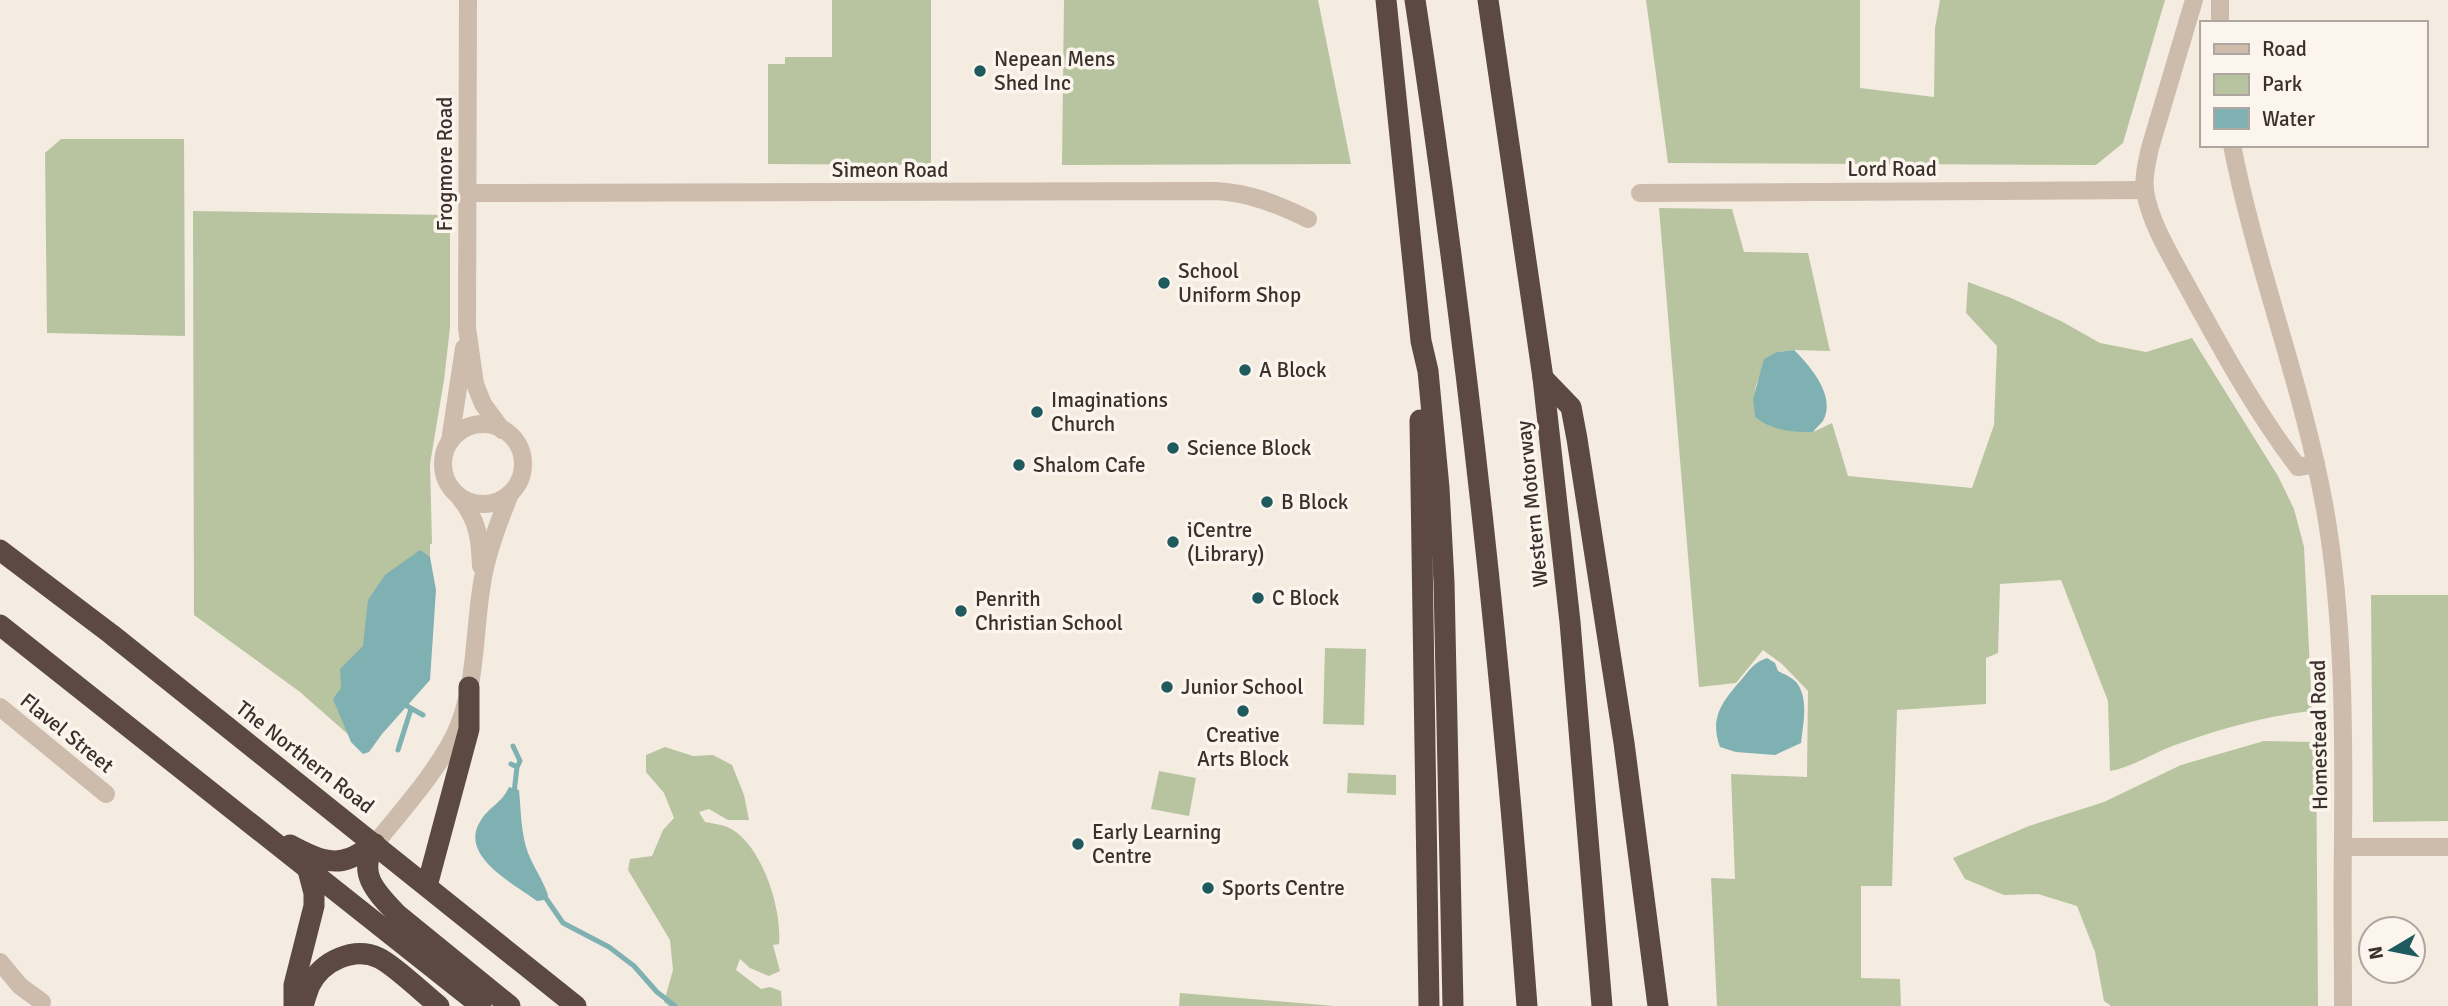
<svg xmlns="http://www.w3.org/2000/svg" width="2448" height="1006" font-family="Signika,sans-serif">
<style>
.green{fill:#b8c4a0}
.water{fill:#7fb0b2}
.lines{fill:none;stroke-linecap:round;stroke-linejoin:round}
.stream{stroke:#7fb0b2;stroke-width:5}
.minor{stroke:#cdbbac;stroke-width:18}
.highway{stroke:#5c4a42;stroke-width:21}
.poi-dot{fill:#1f5a5e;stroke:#fbf5ee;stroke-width:2.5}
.labels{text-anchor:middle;stroke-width:7;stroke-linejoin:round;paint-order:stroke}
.poi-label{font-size:21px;fill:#3b302b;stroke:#fbf5ee;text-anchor:start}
.street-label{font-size:21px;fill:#3b302b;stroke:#fbf5ee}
</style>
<rect width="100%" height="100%" fill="#f4ebe1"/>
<g class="green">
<path d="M832 0H931V165L768 164V64H785V57H832Z"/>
<path d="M1064 0H1318L1351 164 1062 165Z"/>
<path d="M1646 0H1860V88L1934 97 1935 28 1940 0H2165L2123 143 2096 165 1668 163Z"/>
<path d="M61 139H184L185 336 47 333 45 153Z"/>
<path d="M1659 208 1732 209 1744 252 1808 253 1830 351 1794 350 1778 352C1757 377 1752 384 1755 417L1813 432 1832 423 1848 476 1972 488 1994 425 1997 346 1966 313 1968 282 2011 298 2061 321 2100 343 2146 352 2192 338 2278 476 2294 509 2304 547 2312 711C2265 716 2220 729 2175 745 2153 753 2133 767 2110 771L2108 701 2061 580 2000 584 1998 653 1986 658V704L1897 710 1892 886H1861V978L1900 979 1901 1006H1717L1711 878 1735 879 1731 774 1807 777 1808 691 1782 664 1763 650 1736 683 1699 687Z"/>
<path d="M193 211 450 215V327L444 380 430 464 432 544H430V674L367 751 300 692 194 615Z"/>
<path d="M2371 595H2448V821L2373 822Z"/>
<path d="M1325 648 1366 649 1364 725 1323 724Z"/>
<path d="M2264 741 2316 742 2318 1006H2111L2104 1001 2095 952 2077 906 2038 894 2004 895 1965 879 1953 858 2029 826 2104 802 2181 765Z"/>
<path d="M665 747 693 756 713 755 732 765 744 795 749 820H728L709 809 699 812 705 822C716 824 727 825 736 832 764 853 782 910 779 944L773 945 780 971 769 976 750 968 740 959 736 970 761 989 770 987 781 991 782 1006H669L664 1002 673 970 670 940 628 870 630 859 652 856 663 830 674 818 664 793 646 772V755Z"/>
<path d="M1159 771 1196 778 1189 816 1151 809Z"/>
<path d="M1348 773 1396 775V795L1347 793Z"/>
<path d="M1180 993 1334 1006H1179Z"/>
</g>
<g class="water">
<path d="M1794 350C1810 366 1835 394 1824 419 1822 423 1816 428 1813 432 1793 433 1771 430 1755 417L1753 399 1764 359 1777 352Z"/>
<path d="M420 550 430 557 436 590 430 680 382 734 369 752 363 754 351 742 333 699 341 688 340 669 363 646 368 600 385 575Z"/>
<path d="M1767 658 1775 663 1778 671C1784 674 1793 678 1797 683 1809 700 1803 724 1801 743L1775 755 1736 752 1720 747C1709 717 1723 701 1742 679 1750 669 1755 662 1767 658Z"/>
<path d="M509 787 519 790C521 811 521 834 528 853 534 868 543 880 548 895L544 900 537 901C515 884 457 856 481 820 490 806 502 803 509 787Z"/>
</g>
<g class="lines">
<g class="stream">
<path d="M407 706 423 715"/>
<path d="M513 746 520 761 517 767"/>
<path d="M398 750 411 709"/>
<path d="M511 764 517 767 514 793"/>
<path d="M543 894 563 923 609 947 634 966 657 992 675 1006"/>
</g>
<g class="minor">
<path d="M468 0 467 328 475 384 483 404 502 430"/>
<path d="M2194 0 2150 148C2147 162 2143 177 2145 191 2150 223 2171 256 2186 284 2220 346 2255 411 2298 467L2316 464"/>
<path d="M2220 23V0"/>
<path d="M2232 145C2256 268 2303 386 2325 509 2344 619 2344 731 2343 842 2342 897 2343 951 2343 1006"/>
<path d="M468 193 1216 191C1250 193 1277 204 1308 219"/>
<path d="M1640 193 2145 190"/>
<circle cx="483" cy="464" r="40"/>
<path d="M450 441 464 348"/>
<path d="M460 498C478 520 480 539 481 566"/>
<path d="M0 707 106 794"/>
<path d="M375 844C402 810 438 771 456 732 476 688 474 636 481 590 485 557 498 524 510 494"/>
<path d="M2343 847H2448"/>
<path d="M0 962 20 986 42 1002"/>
</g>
<g class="highway">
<path d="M1386 0 1421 341 1428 371 1439 488 1444 582 1453 1006"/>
<path d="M1415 0C1466 334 1502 669 1527 1006"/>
<path d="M1488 0 1543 378 1570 622 1602 1006"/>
<path d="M1543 378 1571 407 1577 439 1624 743 1658 1006"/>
<path d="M1420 420 1429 1006"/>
<path d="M0 550 111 634 576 1006"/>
<path d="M0 625 481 1006"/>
<path d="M375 844C356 874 377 893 398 915L510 1006"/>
<path d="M290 845C308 854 329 867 350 858 359 855 367 848 375 844"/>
<path d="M427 886 469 729V687"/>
<path d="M294 1006V985L314 906V893L308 870"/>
<path d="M303 1006C305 999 307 992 310 985 322 961 354 946 379 958 394 965 424 994 439 1006"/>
</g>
</g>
<g class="poi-dot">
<circle cx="980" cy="71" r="7"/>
<circle cx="1164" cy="283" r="7"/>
<circle cx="1245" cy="370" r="7"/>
<circle cx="1037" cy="412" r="7"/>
<circle cx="1173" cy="448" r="7"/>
<circle cx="1019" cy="465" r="7"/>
<circle cx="1267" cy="502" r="7"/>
<circle cx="1173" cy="542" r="7"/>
<circle cx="1258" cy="598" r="7"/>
<circle cx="961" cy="611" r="7"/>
<circle cx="1167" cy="687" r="7"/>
<circle cx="1243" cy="711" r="7"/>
<circle cx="1078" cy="844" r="7"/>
<circle cx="1208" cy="888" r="7"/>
</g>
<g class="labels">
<g class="poi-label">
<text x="994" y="66">Nepean Mens<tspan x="994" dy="24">Shed Inc</tspan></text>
<text x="1178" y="278">School<tspan x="1178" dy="24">Uniform Shop</tspan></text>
<text x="1259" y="377">A Block</text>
<text x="1051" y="407">Imaginations<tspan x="1051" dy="24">Church</tspan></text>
<text x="1187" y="455">Science Block</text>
<text x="1033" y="472">Shalom Cafe</text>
<text x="1281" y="509">B Block</text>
<text x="1187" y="537">iCentre<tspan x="1187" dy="24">(Library)</tspan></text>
<text x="1272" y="605">C Block</text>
<text x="975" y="606">Penrith<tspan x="975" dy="24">Christian School</tspan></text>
<text x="1181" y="694">Junior School</text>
<text x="1243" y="742" text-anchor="middle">Creative<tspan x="1243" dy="24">Arts Block</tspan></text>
<text x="1092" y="839">Early Learning<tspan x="1092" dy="24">Centre</tspan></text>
<text x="1222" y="895">Sports Centre</text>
</g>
<g class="street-label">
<text transform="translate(445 164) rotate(-90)" y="7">Frogmore Road</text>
<text x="1892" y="176">Lord Road</text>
<text x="890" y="177">Simeon Road</text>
<text transform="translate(1532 504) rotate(-96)" y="7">Western Motorway</text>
<text transform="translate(67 733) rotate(39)" y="7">Flavel Street</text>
<text transform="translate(2319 735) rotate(-91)" y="7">Homestead Road</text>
<text transform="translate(305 757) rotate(38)" y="7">The Northern Road</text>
</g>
</g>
<rect x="2200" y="21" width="228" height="126" fill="#fbf5ee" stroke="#aea6a0" stroke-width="2"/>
<rect x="2214" y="44" width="35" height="10" fill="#cdbbac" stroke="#aea6a0" stroke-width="2"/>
<text x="2262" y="56" font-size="21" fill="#3b302b">Road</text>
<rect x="2214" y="74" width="35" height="21" fill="#b8c4a0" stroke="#aea6a0" stroke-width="2"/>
<text x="2262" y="91" font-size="21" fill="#3b302b">Park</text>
<rect x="2214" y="108" width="35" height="21" fill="#7fb0b2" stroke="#aea6a0" stroke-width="2"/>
<text x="2262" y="126" font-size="21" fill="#3b302b">Water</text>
<g transform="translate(2392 950) rotate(260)"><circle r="33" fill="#fbf5ee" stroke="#aea6a0" stroke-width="2"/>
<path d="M0-5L12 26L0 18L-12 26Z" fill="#1f5a5e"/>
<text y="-10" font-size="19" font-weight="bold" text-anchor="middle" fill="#3b302b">N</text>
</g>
</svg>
